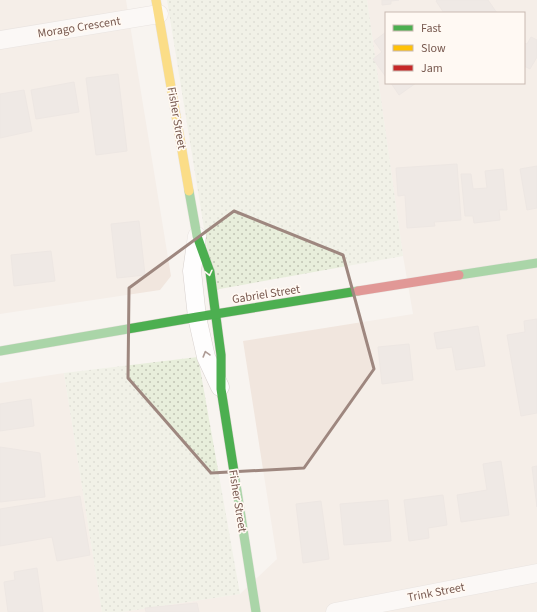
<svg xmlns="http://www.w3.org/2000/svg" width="537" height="612" font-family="'Source Sans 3',sans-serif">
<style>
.residential{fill:#f1e6de;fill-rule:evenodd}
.green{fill:url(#green-dots)}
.building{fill:#e5dcd7;stroke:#e1d7d2}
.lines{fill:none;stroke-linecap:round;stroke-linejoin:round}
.street-casing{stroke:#d8d1ce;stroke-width:19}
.fast-casing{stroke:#d8d0cb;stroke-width:10}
.slow-casing{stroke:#d8d0cb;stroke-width:10}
.jam-casing{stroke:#d8d0cb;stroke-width:10}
.street{stroke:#fefdfd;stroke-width:18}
.fast{stroke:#4caf50;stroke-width:9}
.slow{stroke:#ffc107;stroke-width:9}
.jam{stroke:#c62828;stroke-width:9}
.oneway{stroke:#fff9f3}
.oneway2{stroke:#ae9b95}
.marked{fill:none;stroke:#9e877f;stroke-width:3;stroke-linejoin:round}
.labels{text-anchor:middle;stroke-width:3.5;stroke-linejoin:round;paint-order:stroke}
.street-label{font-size:12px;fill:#78594f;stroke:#fff9f3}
</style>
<defs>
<pattern id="green-dots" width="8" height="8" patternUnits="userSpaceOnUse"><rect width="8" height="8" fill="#e8eedb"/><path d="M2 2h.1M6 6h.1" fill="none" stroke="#c1c4b4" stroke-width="1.8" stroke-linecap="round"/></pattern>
</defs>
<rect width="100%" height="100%" fill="#f8f4f0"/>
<g class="residential">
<path d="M0 0H126L171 276 160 290 0 314Z"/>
<path d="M367 0H537V612H122L240 594 277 559 243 341 413 314 403 256ZM386 13H524V83H386Z"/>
<path d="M64 373 102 612H0V383Z"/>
</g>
<g class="green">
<path d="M167 0H367L403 256 214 290Z"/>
<path d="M198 357 240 594 122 612H102L64 373Z"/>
</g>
<g class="building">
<path d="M382 0H399L391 1V4L382 5Z"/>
<path d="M437 0H488L497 13H444L436 1Z"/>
<path d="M386 32V77L373 59 382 52 374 41Z"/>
<path d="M531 37 537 40V57L530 69 524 66V43L527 44Z"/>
<path d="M118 74 127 151 96 155 86 78Z"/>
<path d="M74 82 79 112 36 119 31 90Z"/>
<path d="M391 83H416L399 95Z"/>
<path d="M24 90 32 131 0 138V94Z"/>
<path d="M457 164 461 220 434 222 435 226 407 228 405 195 398 196 396 168Z"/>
<path d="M537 166V208L527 210 520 169Z"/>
<path d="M503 169 507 210H499L500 220 474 223 473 216H465L461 174H471L473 189 487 188 485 171Z"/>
<path d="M139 221 145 275 117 278 111 224Z"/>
<path d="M51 251 55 281 14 286 11 255Z"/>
<path d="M537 319V413L521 416 507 335 525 332 524 321Z"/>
<path d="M478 326 485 366 456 370 452 347 437 349 434 333Z"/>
<path d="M409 344 413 380 382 384 378 347Z"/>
<path d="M31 399 34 426 0 431V404Z"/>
<path d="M0 447 40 453 45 497 0 502Z"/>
<path d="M501 461 509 515 461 522 457 495 487 490 483 464Z"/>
<path d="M537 466V507L532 467Z"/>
<path d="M443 495 447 525 428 528 429 538 409 541 404 500Z"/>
<path d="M80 496 90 555 57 561 52 537 0 546V509Z"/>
<path d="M388 500 391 541 344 545 340 504Z"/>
<path d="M321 501 329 559 303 563 296 504Z"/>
<path d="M37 568 43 612H8L4 582 15 580 14 572Z"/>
<path d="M197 603 199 612H146L145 608Z"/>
</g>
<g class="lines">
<g class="street-casing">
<g id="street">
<path d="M0 40 159 14"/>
<path d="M197 236 192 271 197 317 206 357 220 387"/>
<path d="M335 612 537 573"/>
</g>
</g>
<g class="fast-casing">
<g id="fast">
<path d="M189 191 197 236 210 272 221 355V389L256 612"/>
<path d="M459 275 537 263"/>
<path d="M0 351 197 317 358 291"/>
</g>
</g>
<g class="slow-casing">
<path id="slow" d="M156 0 189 191"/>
</g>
<g class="jam-casing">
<path id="jam" d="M358 291 459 275"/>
</g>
<use href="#street" class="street"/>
<use href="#fast" class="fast"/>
<use href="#slow" class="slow"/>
<use href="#jam" class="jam"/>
</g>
<defs><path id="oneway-chevron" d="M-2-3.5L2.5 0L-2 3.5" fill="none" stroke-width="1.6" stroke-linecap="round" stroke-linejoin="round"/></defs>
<use class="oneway" href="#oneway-chevron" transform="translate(209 273) rotate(77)"/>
<use class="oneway2" href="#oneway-chevron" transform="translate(206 354) rotate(-106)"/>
<path d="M0 0H537V612H0ZM234 211 343 255 374 369 304 468 211 473 128 378 129 288Z" fill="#f8f4f0" fill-opacity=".55" fill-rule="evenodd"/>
<path class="marked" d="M234 211 343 255 374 369 304 468 211 473 128 378 129 288Z"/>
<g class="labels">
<g class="street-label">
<text transform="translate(79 27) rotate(-9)" y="4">Morago Crescent</text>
<text transform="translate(177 118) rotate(80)" y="4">Fisher Street</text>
<text transform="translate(266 294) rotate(-9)" y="4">Gabriel Street</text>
<text transform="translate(238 501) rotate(81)" y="4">Fisher Street</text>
<text transform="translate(436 592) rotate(-11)" y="4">Trink Street</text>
</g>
</g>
<rect x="385" y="12" width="140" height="72" fill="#fff9f3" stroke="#c9b9b1"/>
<rect x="393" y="25" width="20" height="6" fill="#4caf50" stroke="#c9b9b1"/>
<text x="421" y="32" font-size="12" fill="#78594f">Fast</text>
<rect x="393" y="45" width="20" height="6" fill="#ffc107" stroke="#c9b9b1"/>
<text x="421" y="52" font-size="12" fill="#78594f">Slow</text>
<rect x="393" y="65" width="20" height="6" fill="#c62828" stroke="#c9b9b1"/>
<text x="421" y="72" font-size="12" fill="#78594f">Jam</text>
</svg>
